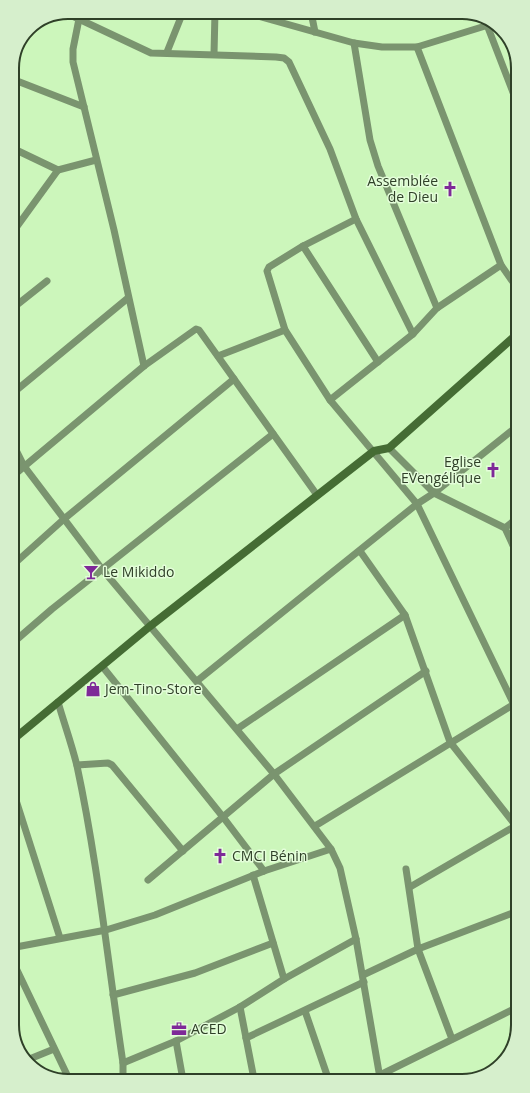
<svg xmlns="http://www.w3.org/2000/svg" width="530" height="1093" font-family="'Open Sans',sans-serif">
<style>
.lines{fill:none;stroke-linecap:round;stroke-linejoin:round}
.minor{stroke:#7a946f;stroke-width:7}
.secondary{stroke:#456c34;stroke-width:8}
.labels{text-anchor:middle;stroke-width:3;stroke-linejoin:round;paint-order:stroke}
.poi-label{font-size:14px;fill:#2f4028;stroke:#e4feda;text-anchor:start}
.rim{fill:none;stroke:#2f4028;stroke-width:2}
</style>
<rect width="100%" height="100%" fill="#ccf6bb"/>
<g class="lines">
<g class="minor">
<path d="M244 12 354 43 382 47H417L495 23"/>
<path d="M311 12 315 32"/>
<path d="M66 13 151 53 276 57 284 58 289 62 330 149 356 219 413 334"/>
<path d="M79 19 73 49V62L114 230 144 366"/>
<path d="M487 25 514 95"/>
<path d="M354 43 370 140 378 166 437 308"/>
<path d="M417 47 501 265 515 285"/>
<path d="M167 52 183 12"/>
<path d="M214 54 215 12"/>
<path d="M12 79 84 107"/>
<path d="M12 148 58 170 96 160"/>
<path d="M356 219 303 246 269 267 267 271 285 330 330 400 417 504 517 711"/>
<path d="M13 232 58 170"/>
<path d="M303 246 378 362"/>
<path d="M13 308 47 281"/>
<path d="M218 356 285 330"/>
<path d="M13 393 128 298"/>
<path d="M330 400 413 334 437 308 501 265"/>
<path d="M14 446 24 466 102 569 274 774 331 849 340 868 356 939 380 1078"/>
<path d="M389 448 434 493 505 528 516 552"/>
<path d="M14 475 144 366 196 329 199 330 317 495"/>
<path d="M505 528 516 519"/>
<path d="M360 551 405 615 450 742 516 826"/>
<path d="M14 564 64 519 234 379"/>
<path d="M15 641 52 609 273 434"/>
<path d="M102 666 223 817 264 871"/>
<path d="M197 681 417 504 434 493 515 428"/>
<path d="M58 702C64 723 72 745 77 766 98 864 108 964 123 1063V1080"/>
<path d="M237 729 405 615"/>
<path d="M77 765 108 763 112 765 183 851"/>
<path d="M15 797 60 938"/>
<path d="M315 826 516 703"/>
<path d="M406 869 418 949 452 1039"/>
<path d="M253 875 284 979"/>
<path d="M148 880 274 774 426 671"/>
<path d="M410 887 517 825"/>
<path d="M16 947 106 930 155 915 264 871 331 849"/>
<path d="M16 968 70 1081"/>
<path d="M363 975 418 949 518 911"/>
<path d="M113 995 195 973 273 943"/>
<path d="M240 1007 254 1079"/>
<path d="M305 1011 328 1078"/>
<path d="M246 1038 364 982"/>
<path d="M176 1041 183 1080"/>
<path d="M27 1060 54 1049"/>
<path d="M123 1063 176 1041 240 1007 284 979 356 939"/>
<path d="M380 1075 518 1007"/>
</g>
<path class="secondary" d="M15 738 149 627 374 451 389 448 515 336"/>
</g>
<defs>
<g id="church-bare" transform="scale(1.2)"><path d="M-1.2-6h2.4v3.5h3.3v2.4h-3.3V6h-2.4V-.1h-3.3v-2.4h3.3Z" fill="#7e2998" stroke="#e4feda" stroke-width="2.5" paint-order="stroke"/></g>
<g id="bar-bare" transform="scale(1.2)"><path d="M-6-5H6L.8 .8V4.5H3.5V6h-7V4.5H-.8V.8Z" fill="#7e2998" stroke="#e4feda" stroke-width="2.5" paint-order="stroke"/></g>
<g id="shop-bare" transform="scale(1.2)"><path d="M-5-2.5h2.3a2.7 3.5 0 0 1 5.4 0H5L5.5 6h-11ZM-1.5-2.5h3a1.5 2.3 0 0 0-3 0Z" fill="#7e2998" stroke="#e4feda" stroke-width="2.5" paint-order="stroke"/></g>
<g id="office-bare" transform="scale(1.2)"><path d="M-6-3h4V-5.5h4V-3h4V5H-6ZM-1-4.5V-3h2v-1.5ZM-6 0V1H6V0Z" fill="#7e2998" stroke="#e4feda" stroke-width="2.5" paint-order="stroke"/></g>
</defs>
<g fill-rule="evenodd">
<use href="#church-bare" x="450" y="189"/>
<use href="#church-bare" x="493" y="470"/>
<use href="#bar-bare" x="91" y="572"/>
<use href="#shop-bare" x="93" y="689"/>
<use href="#church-bare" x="220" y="856"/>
<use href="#office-bare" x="179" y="1029"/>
</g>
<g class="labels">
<g class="poi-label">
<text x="438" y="186" text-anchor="end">Assemblée<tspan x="438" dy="16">de Dieu</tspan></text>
<text x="481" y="467" text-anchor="end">Eglise<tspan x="481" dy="16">EVengélique</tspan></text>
<text x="103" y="577">Le Mikiddo</text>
<text x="105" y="694">Jem-Tino-Store</text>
<text x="232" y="861">CMCI Bénin</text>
<text x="191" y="1034">ACED</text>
</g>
</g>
<path d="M0 0H530V1093H0ZM68 19H462A49 49 0 0 1 511 68V1025A49 49 0 0 1 462 1074H68A49 49 0 0 1 19 1025V68A49 49 0 0 1 68 19Z" fill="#d6efcc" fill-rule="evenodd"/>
<path class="rim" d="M68 19H462A49 49 0 0 1 511 68V1025A49 49 0 0 1 462 1074H68A49 49 0 0 1 19 1025V68A49 49 0 0 1 68 19Z"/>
</svg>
